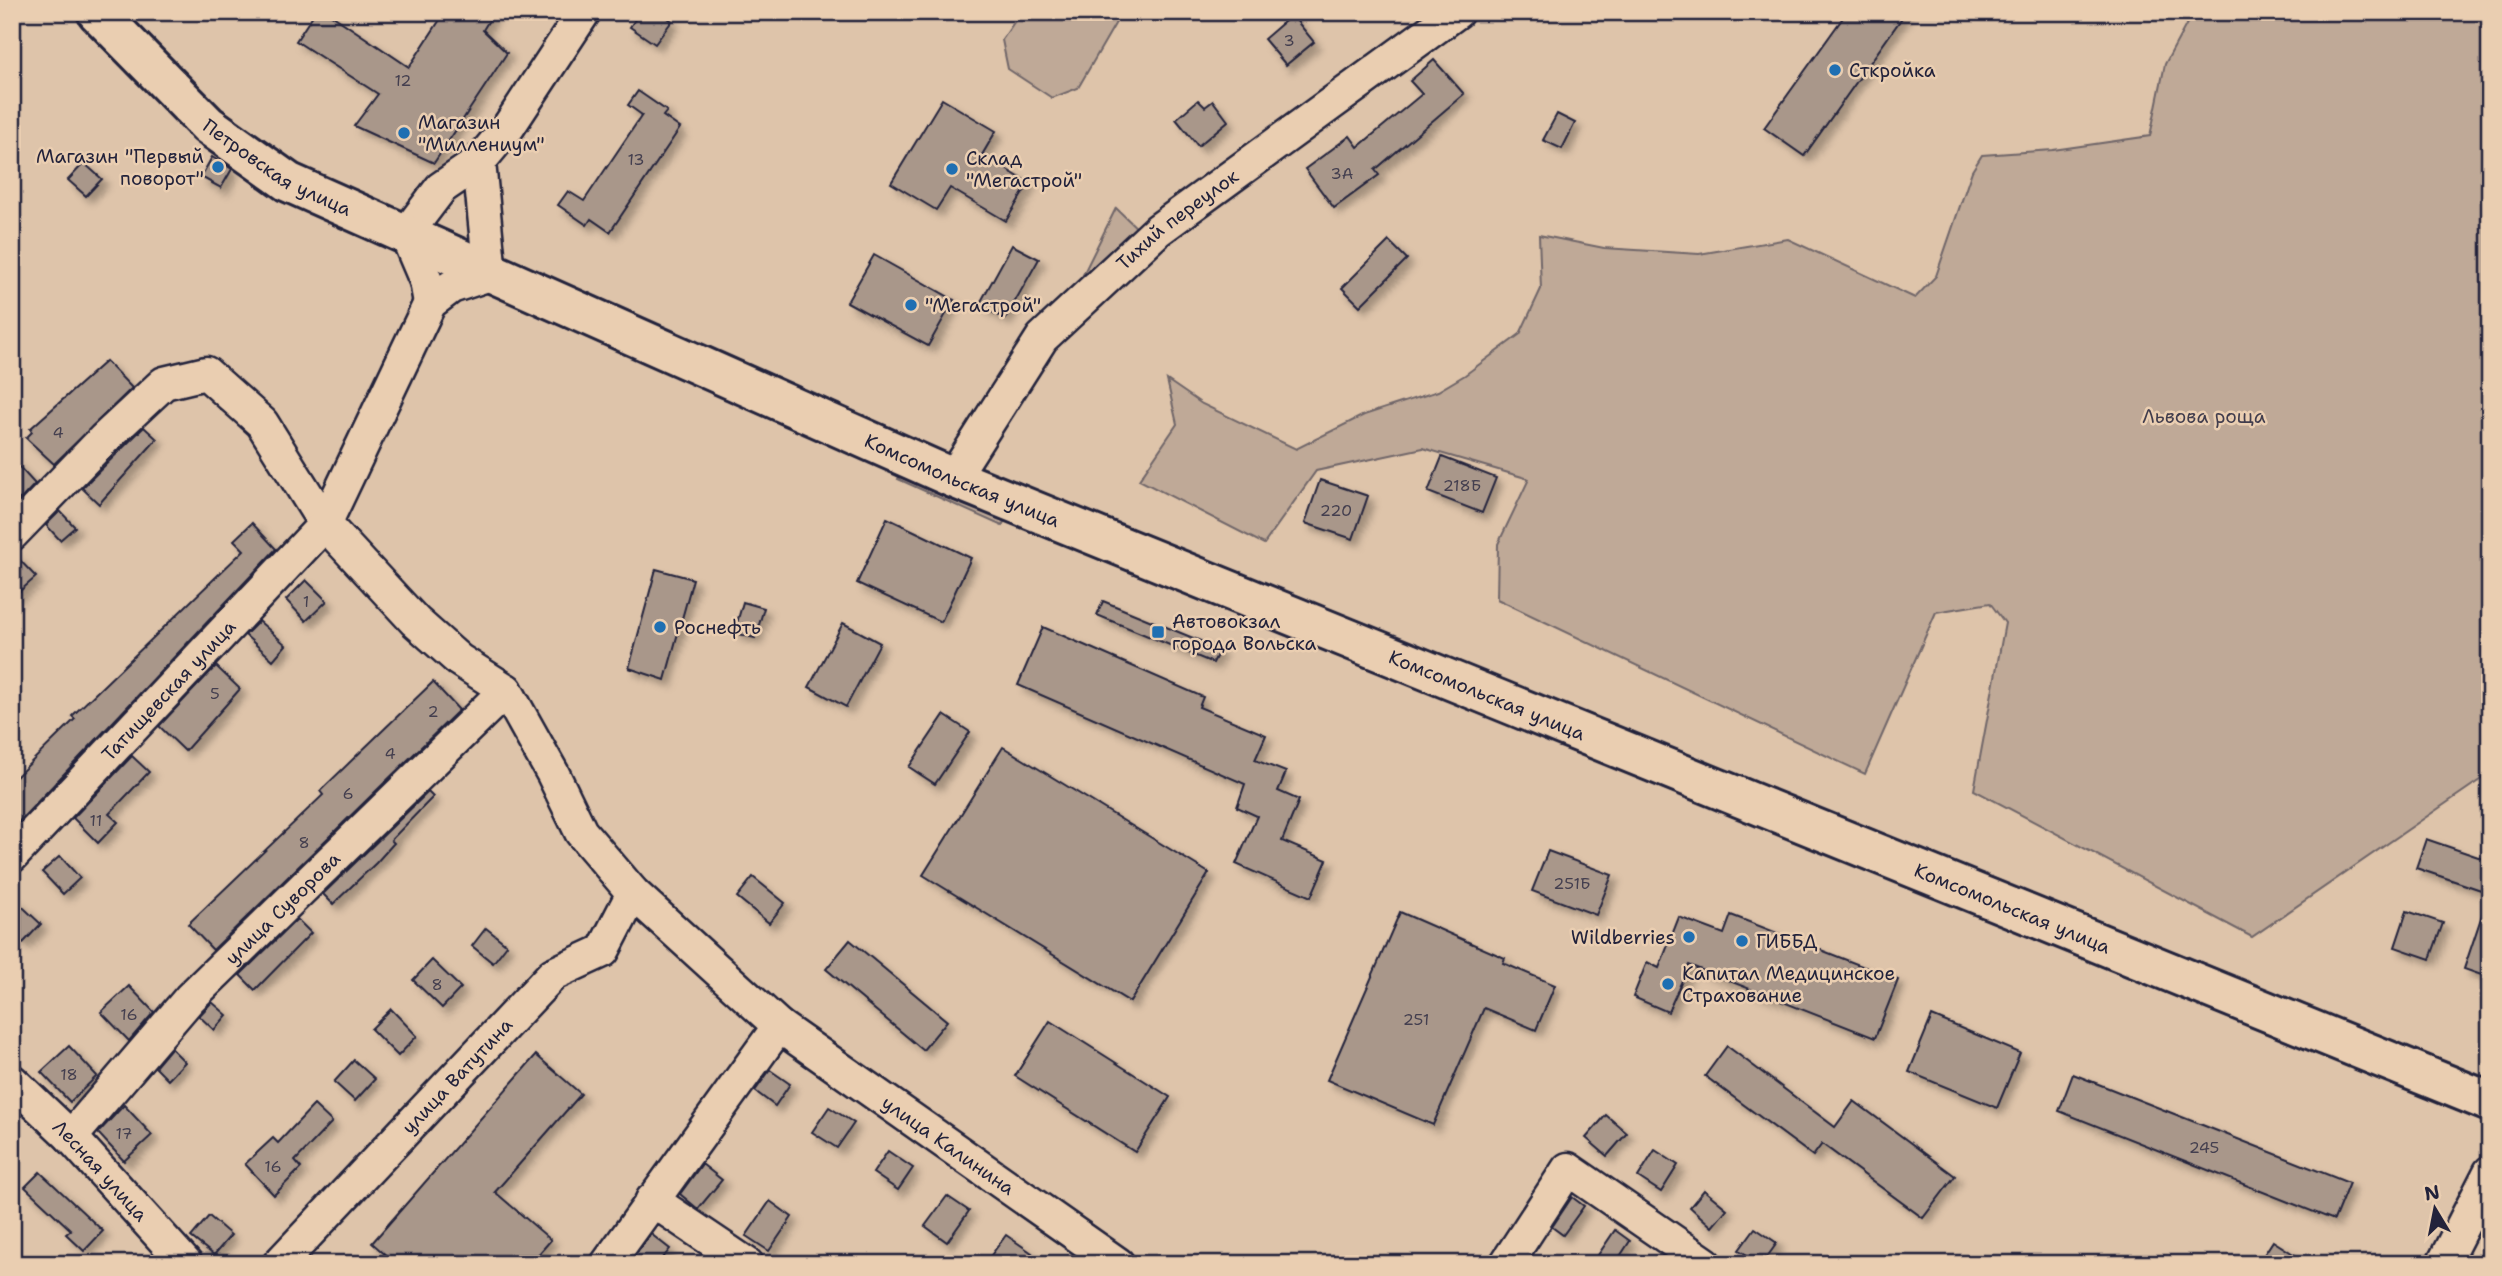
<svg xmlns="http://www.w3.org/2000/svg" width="2502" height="1276" font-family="'Shantell Sans',sans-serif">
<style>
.green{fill:#bfa997;stroke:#706669;stroke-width:2}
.building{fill:#a9978a;stroke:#22223b;stroke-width:2;filter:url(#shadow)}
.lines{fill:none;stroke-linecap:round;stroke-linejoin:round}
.minor-casing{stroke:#22223b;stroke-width:37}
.major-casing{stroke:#22223b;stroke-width:44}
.minor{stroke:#eaceb1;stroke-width:32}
.major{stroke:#eaceb1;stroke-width:38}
.poi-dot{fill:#1f6fb2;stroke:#eaceb1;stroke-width:2.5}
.labels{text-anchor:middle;stroke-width:5;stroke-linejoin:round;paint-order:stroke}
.number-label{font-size:16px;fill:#443f4f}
.poi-label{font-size:19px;fill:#22223b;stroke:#eaceb1;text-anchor:start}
.street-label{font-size:19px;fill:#22223b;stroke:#eaceb1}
.park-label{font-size:19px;fill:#413d4d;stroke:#eaceb1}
</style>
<defs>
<filter id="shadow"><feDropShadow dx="6" dy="6" stdDeviation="3.5" flood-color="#0004"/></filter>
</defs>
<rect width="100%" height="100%" fill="#dec4aa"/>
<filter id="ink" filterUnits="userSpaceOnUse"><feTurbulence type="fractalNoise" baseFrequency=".0143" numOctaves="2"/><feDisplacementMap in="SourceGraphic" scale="14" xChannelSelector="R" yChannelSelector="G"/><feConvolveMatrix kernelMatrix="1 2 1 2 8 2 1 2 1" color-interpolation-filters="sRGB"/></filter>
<g filter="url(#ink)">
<g class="green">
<path d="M1021 12H1122L1078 88 1052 98 1008 69 1002 40Z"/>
<path d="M2193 12H2490V773L2252 937 1974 790 2005 623 1990 603 1936 612 1865 774 1497 599 1498 544 1529 479 1423 448 1316 471 1264 544 1139 480 1177 424 1167 380 1202 404 1296 449 1364 415 1438 391 1465 375 1520 334 1541 289 1539 235 1604 248 1699 254 1788 239 1915 298 1936 276 1972 171 1982 155 2053 150 2150 136 2165 64Z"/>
<path d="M1116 208 1143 234 1074 293Z"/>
<path d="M904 467 1008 514 1002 526 898 479Z"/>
</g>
<g class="building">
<path d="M315 12H327L409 67 445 12H494L483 30 507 53 434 163 354 126 378 94 296 41Z"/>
<path d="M640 12H660L672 21 655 44 630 27Z"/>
<path d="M1847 12H1906L1804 156 1764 128Z"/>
<path d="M1292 15 1314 42 1286 65 1264 39Z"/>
<path d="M1434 60 1464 94 1375 170 1379 175 1334 208 1305 169 1350 136 1358 147 1422 94 1410 81Z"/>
<path d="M638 91 667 111 663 116 680 128 610 232 591 219 587 225 558 205 568 191 584 201 642 115 628 105Z"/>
<path d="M942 99 996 131 982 155 1029 183 1006 221 950 188 936 210 891 183Z"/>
<path d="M1198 100 1205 107 1213 101 1228 121 1198 146 1176 119Z"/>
<path d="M1557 114 1575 123 1562 149 1543 140Z"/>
<path d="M212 157 232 169 221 188 201 177Z"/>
<path d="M84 163 102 179 86 196 68 180Z"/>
<path d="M1389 241 1407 259 1360 306 1342 288Z"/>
<path d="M1012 245 1039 259 1005 319 979 305Z"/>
<path d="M874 255 954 300 928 346 847 302Z"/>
<path d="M106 361 132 388 54 464 26 438 32 432 30 429Z"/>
<path d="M144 427 157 439 99 504 82 488Z"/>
<path d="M1442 457 1496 478 1482 513 1428 492Z"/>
<path d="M12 459 35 484 20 500 12 492Z"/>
<path d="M1320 480 1368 496 1353 539 1305 523Z"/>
<path d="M60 511 75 527 60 540 46 525Z"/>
<path d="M887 518 971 558 941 622 857 583Z"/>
<path d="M252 523 276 549 12 829V781L75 719 72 716 244 550 234 540Z"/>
<path d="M12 552 36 577 12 598Z"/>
<path d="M656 569 693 579 665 680 629 668Z"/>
<path d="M306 580 327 601 306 621 286 600Z"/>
<path d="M1103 601 1220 649 1213 663 1097 615Z"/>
<path d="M743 602 764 608 755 638 734 633Z"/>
<path d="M259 621 286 645 273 660 245 635Z"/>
<path d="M843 623 880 643 846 707 809 687Z"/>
<path d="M1043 627 1203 697 1199 707 1266 735 1255 760 1286 772 1278 791 1299 800 1282 841 1327 860 1311 897 1236 864 1257 816 1237 807 1245 784 1018 685Z"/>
<path d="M216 666 240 689 185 751 159 726Z"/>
<path d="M433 682 459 710 213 950 188 924 323 795 320 791Z"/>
<path d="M944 715 970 732 935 784 909 767Z"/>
<path d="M1003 747 1209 873 1130 1002 923 875Z"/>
<path d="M132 756 149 772 109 814 118 822 98 843 73 818Z"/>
<path d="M428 792 433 797 391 840 394 843 376 863 333 904 323 894Z"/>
<path d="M2426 839 2490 861V893L2416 868Z"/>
<path d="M1548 851 1612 875 1596 915 1532 891Z"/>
<path d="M60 856 80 878 63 894 42 872Z"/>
<path d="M753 877 785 903 769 923 737 897Z"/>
<path d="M12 897 41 924 23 943 12 933Z"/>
<path d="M2487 900 2490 901V978L2464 969Z"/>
<path d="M2407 911 2443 923 2430 959 2395 947Z"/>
<path d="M1400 912 1505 958 1503 963 1555 985 1536 1030 1484 1008 1433 1125 1327 1080Z"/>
<path d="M1731 915 1898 980 1875 1038 1689 965 1668 1012 1633 997 1647 962 1659 968 1679 917 1724 934Z"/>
<path d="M297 919 311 933 255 990 240 975Z"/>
<path d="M486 928 507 945 493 963 472 946Z"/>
<path d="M850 940 947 1021 923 1050 826 969Z"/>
<path d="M432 960 461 988 442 1008 413 980Z"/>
<path d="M129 986 154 1012 129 1041 101 1012Z"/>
<path d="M212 1002 227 1015 214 1030 199 1016Z"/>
<path d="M391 1009 417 1036 398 1056 371 1029Z"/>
<path d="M1932 1016 2020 1053 1997 1108 1909 1072Z"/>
<path d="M1050 1021 1170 1097 1135 1152 1015 1076Z"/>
<path d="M69 1046 97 1076 70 1102 41 1072Z"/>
<path d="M1727 1046 1835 1127 1854 1101 1955 1176 1923 1218 1822 1144 1813 1156 1705 1076Z"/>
<path d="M171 1048 185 1062 168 1080 155 1067Z"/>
<path d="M536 1055 581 1094 495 1192 551 1240 530 1264H396L372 1243Z"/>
<path d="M354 1060 375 1079 355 1101 334 1082Z"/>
<path d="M770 1070 790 1084 775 1106 755 1091Z"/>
<path d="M2073 1074 2349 1183 2334 1220 2059 1111Z"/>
<path d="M124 1105 152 1135 124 1161 98 1133Z"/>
<path d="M314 1105 332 1122 295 1161 301 1168 274 1195 245 1164 273 1138 278 1143Z"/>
<path d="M829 1107 854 1123 837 1148 812 1132Z"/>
<path d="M1606 1115 1627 1133 1607 1156 1586 1138Z"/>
<path d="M1655 1150 1678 1165 1661 1192 1638 1177Z"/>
<path d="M888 1151 913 1168 898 1190 873 1173Z"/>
<path d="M702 1164 722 1180 698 1209 680 1194Z"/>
<path d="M40 1172 103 1231 84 1251 66 1234 71 1230 25 1187Z"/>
<path d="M1704 1190 1727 1209 1712 1227 1690 1207Z"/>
<path d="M947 1196 969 1211 947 1242 925 1226Z"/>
<path d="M1572 1197 1584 1206 1563 1235 1552 1227Z"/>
<path d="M770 1201 792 1217 769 1251 746 1236Z"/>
<path d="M209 1216 231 1235 214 1255 191 1237Z"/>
<path d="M1755 1228 1777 1243 1762 1264 1739 1250Z"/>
<path d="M1615 1230 1630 1241 1615 1264H1592Z"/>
<path d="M651 1234 670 1249 658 1264H637L632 1260Z"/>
<path d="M1006 1235 1032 1253 1024 1264H998L989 1258Z"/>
<path d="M2273 1241 2309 1264H2258Z"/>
</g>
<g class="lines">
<g class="minor-casing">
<g id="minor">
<path d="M430 303 426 281 406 234 441 188 479 162 509 126 584 12"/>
<path id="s1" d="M953 478 1042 338 1158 230 1457 12"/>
<path id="s2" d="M12 534 104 439 164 383 206 373 262 423 325 524 415 621 459 660 506 690 553 774 581 832 633 893 779 1026 1118 1264"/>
<path id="s3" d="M12 856 325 524 430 303 451 287 490 274 479 162"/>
<path id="s4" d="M12 1081 71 1137 186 1264"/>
<path id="s5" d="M71 1137 190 998 506 690"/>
<path d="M652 1200 747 1264"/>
<path id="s6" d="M279 1264 553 974 603 951 633 893"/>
<path d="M607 1264 779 1026"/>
<path d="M1506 1264 1568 1169 1706 1264"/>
<path d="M2443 1264 2490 1172"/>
</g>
</g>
<g class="major-casing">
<g id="major">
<path id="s7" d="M97 12 208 125 288 182 953 478 2490 1102"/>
</g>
</g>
<use href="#minor" class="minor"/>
<use href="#major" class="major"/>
</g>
</g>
<g class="poi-dot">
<circle cx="1835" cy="70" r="7"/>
<circle cx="404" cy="133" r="7"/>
<circle cx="218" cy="167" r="7"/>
<circle cx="952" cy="169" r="7"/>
<circle cx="911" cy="305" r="7"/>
<circle cx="660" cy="627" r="7"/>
<rect x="1151" y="625" width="14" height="14" rx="3.5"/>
<circle cx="1689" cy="937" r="7"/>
<circle cx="1742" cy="941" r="7"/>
<circle cx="1668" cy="984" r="7"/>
</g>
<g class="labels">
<g class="number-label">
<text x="1289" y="46">3</text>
<text x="403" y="86">12</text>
<text x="636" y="165">13</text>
<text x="1342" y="179">3А</text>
<text x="58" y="438">4</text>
<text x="1462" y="491">218Б</text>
<text x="1336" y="516">220</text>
<text x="306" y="607">1</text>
<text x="215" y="699">5</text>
<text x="433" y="717">2</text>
<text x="390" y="759">4</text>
<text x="348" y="799">6</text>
<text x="96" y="826">11</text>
<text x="304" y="848">8</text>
<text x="1572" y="889">251Б</text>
<text x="437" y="990">8</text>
<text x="129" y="1020">16</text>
<text x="1416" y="1025">251</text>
<text x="69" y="1080">18</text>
<text x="124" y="1139">17</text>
<text x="2204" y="1153">245</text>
<text x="273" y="1172">16</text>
</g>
<g class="poi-label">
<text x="1849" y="77">Сткройка</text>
<text x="418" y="129">Магазин<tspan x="418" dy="22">"Миллениум"</tspan></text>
<text x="204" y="163" text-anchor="end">Магазин "Первый<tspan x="204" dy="22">поворот"</tspan></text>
<text x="966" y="165">Склад<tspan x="966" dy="22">"Мегастрой"</tspan></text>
<text x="925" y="312">"Мегастрой"</text>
<text x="1172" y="628">Автовокзал<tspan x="1172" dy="22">города Вольска</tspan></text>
<text x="674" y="634">Роснефть</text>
<text x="1675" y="944" text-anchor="end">Wildberries</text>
<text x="1756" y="948">ГИББД</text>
<text x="1682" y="980">Капитал Медицинское<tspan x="1682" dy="22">Страхование</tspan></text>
</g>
<g class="street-label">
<text dy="7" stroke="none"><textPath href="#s7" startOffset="240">Петровская улица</textPath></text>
<text dy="7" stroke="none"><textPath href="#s1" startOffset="346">Тихий переулок</textPath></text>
<text dy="7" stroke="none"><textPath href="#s7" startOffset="994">Комсомольская улица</textPath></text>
<text dy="7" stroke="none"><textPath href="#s3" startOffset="228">Татищевская улица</textPath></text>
<text dy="7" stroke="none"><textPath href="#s7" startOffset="1561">Комсомольская улица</textPath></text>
<text dy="7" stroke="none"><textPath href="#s5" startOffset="312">улица Суворова</textPath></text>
<text dy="7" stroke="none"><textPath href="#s7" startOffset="2128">Комсомольская улица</textPath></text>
<text dy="7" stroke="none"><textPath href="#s6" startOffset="259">улица Ватутина</textPath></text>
<text dy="7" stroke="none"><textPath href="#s2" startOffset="1344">улица Калинина</textPath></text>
<text dy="7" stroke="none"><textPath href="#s4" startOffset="126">Лесная улица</textPath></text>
</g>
<g class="park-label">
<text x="2204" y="423">Львова роща</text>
</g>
</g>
<rect width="2502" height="1276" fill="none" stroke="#eaceb1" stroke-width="42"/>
<rect x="21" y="21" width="2460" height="1234" fill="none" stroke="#22223b" stroke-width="2.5" filter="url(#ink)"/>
<g transform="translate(2435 1209) rotate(350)" stroke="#eaceb1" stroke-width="5" paint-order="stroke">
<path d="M0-5L12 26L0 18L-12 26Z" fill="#22223b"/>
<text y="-10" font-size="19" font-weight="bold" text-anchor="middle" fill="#22223b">N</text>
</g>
</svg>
